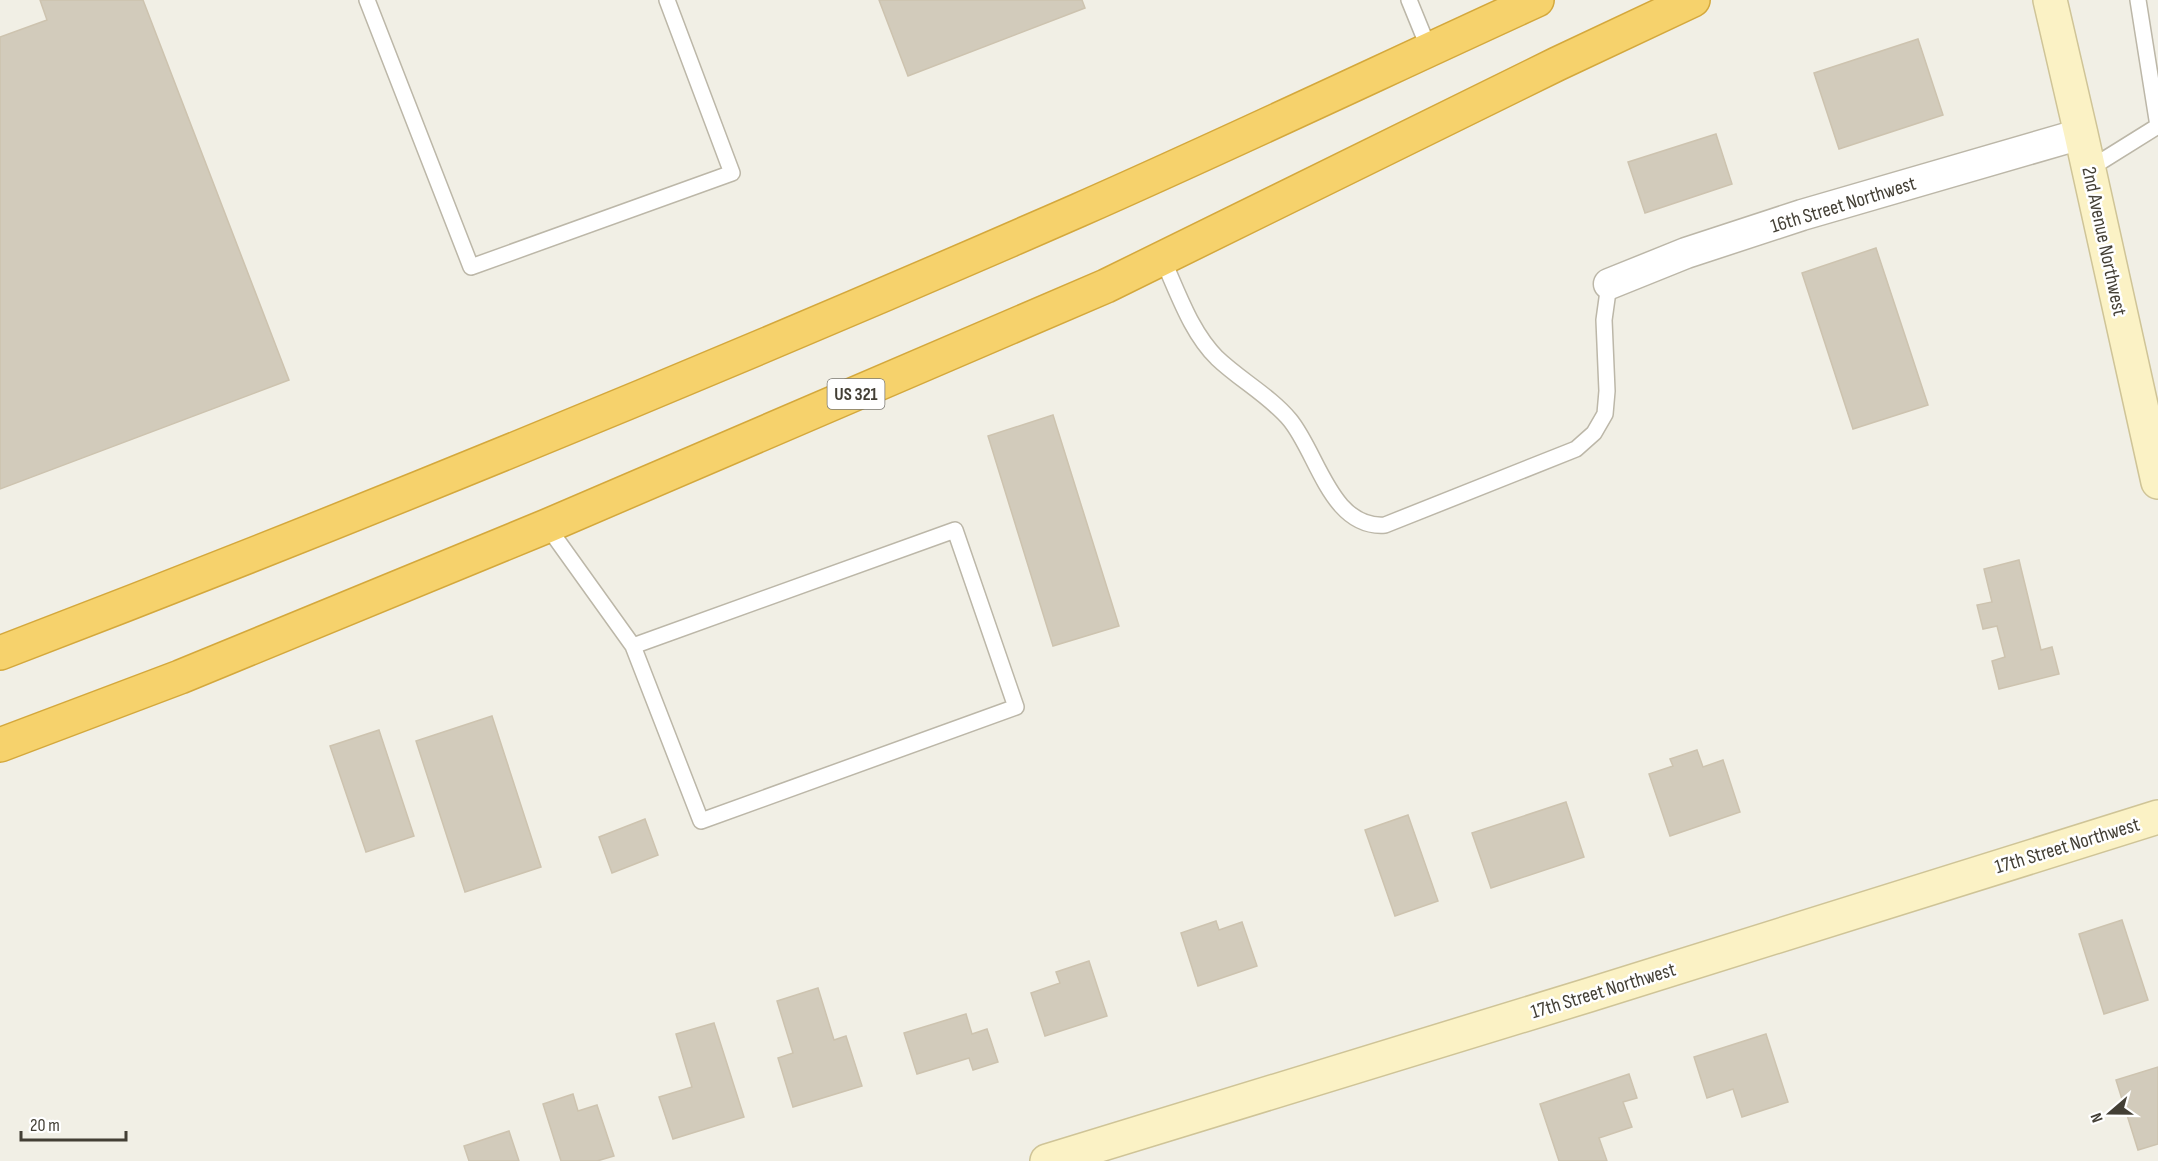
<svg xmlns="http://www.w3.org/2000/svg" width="2158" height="1161" font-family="'Sofia Sans Condensed',sans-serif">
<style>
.building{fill:#d2cbbb;stroke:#cdc3af;stroke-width:1.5}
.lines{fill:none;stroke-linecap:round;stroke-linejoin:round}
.lane-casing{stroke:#bcb7a8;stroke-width:18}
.street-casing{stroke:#bcb7a8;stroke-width:33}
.secondary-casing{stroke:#cfc497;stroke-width:36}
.highway-casing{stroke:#d4a83c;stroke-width:36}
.lane{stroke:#fff;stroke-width:15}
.street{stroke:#fff;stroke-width:30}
.secondary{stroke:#fbf2c5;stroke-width:33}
.highway{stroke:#f6d26c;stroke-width:33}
.labels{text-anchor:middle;stroke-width:5;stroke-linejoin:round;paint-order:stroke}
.shield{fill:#fff;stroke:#7b7972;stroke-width:1.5}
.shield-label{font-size:18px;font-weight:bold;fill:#433f35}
.street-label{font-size:20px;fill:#433f35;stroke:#fff}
</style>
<rect width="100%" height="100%" fill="#f1efe5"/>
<g class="building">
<path d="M40 0H143L289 380 0 489V37L47 20Z"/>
<path d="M879 0H1082L1085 8 908 76Z"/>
<path d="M1918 39 1943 115 1839 149 1814 73Z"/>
<path d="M1716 134 1732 184 1645 213 1628 162Z"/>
<path d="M1876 248 1928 405 1853 429 1802 273Z"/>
<path d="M1053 415 1119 626 1053 646 988 436Z"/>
<path d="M2019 560 2041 650 2052 647 2059 674 1999 689 1992 661 2005 657 1997 626 1983 629 1977 605 1992 602 1984 569Z"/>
<path d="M492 716 541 867 465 892 416 741Z"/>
<path d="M379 730 414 836 366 852 330 746Z"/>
<path d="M1697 750 1703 767 1723 760 1740 812 1670 836 1649 774 1673 766 1670 759Z"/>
<path d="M1566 802 1584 857 1491 888 1472 833Z"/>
<path d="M1408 815 1438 901 1395 916 1365 830Z"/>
<path d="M645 819 658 855 612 873 599 837Z"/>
<path d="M2122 920 2148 1000 2104 1014 2079 934Z"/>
<path d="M1216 921 1219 930 1242 922 1257 966 1198 986 1181 933Z"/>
<path d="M1089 961 1107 1016 1045 1036 1031 993 1060 983 1056 972Z"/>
<path d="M818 988 834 1040 846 1036 862 1086 793 1107 778 1058 793 1053 777 1001Z"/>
<path d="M966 1014 972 1034 987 1029 998 1062 973 1070 969 1058 917 1074 904 1033Z"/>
<path d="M714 1023 744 1117 673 1139 659 1097 692 1087 676 1034Z"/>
<path d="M1766 1034 1788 1102 1742 1117 1733 1089 1707 1098 1694 1057Z"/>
<path d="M2158 1067V1144L2138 1150 2116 1080Z"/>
<path d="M1629 1074 1637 1098 1623 1102 1632 1127 1599 1138 1607 1161H1559L1540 1104Z"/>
<path d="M573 1094 578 1111 597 1105 614 1156 597 1161H561L543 1104Z"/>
<path d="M509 1131 519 1161H469L464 1146Z"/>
</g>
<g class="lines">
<g class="lane-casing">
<g id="lane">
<path d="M367 0 471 267 732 173 667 0"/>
<path d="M1409 0 1429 49"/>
<path d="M2089 169 2158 126 2138 0"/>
<path d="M1162 258C1178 292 1190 331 1217 358 1240 380 1270 396 1290 420 1318 454 1331 529 1385 525L1576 449 1594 433 1605 414 1607 391 1604 320 1609 284"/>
<path d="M547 526 633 646 701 821 1016 707 955 530 633 646"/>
</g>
</g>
<g class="street-casing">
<path id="street" d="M1609 284 1686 253 1802 215 2081 134"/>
</g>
<g class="secondary-casing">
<g id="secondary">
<path d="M2050 0 2081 134 2158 482"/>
<path d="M1047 1161 1589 995 2158 817"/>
</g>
</g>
<g class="highway-casing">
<g id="highway">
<path d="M0 653C363 514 723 366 1079 210 1233 142 1384 70 1537 0"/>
<path d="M0 745 180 677 547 526 1106 286 1557 64 1693 0"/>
</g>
</g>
<use href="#lane" class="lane"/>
<use href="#street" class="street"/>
<use href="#secondary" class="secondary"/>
<use href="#highway" class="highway"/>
</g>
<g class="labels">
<rect class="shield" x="827.5" y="379" width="57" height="30" rx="4.5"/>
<g class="shield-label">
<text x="856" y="400">US 321</text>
</g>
<g class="street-label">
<text transform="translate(1843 204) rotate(-17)" y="7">16th Street Northwest</text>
<text transform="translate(2105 241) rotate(78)" y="7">2nd Avenue Northwest</text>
<text transform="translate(2067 845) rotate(-17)" y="7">17th Street Northwest</text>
<text transform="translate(1603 990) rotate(-17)" y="7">17th Street Northwest</text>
</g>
</g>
<g transform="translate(2110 1113) rotate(250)" stroke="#ffffff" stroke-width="4.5" paint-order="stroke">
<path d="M0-4.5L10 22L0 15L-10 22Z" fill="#433f35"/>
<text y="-9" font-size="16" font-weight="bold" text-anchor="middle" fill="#433f35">N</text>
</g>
<path d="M21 1131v9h105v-9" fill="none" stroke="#433f35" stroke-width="3"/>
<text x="30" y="1131" font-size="18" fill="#433f35" stroke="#ffffff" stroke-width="4.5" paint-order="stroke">20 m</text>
</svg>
